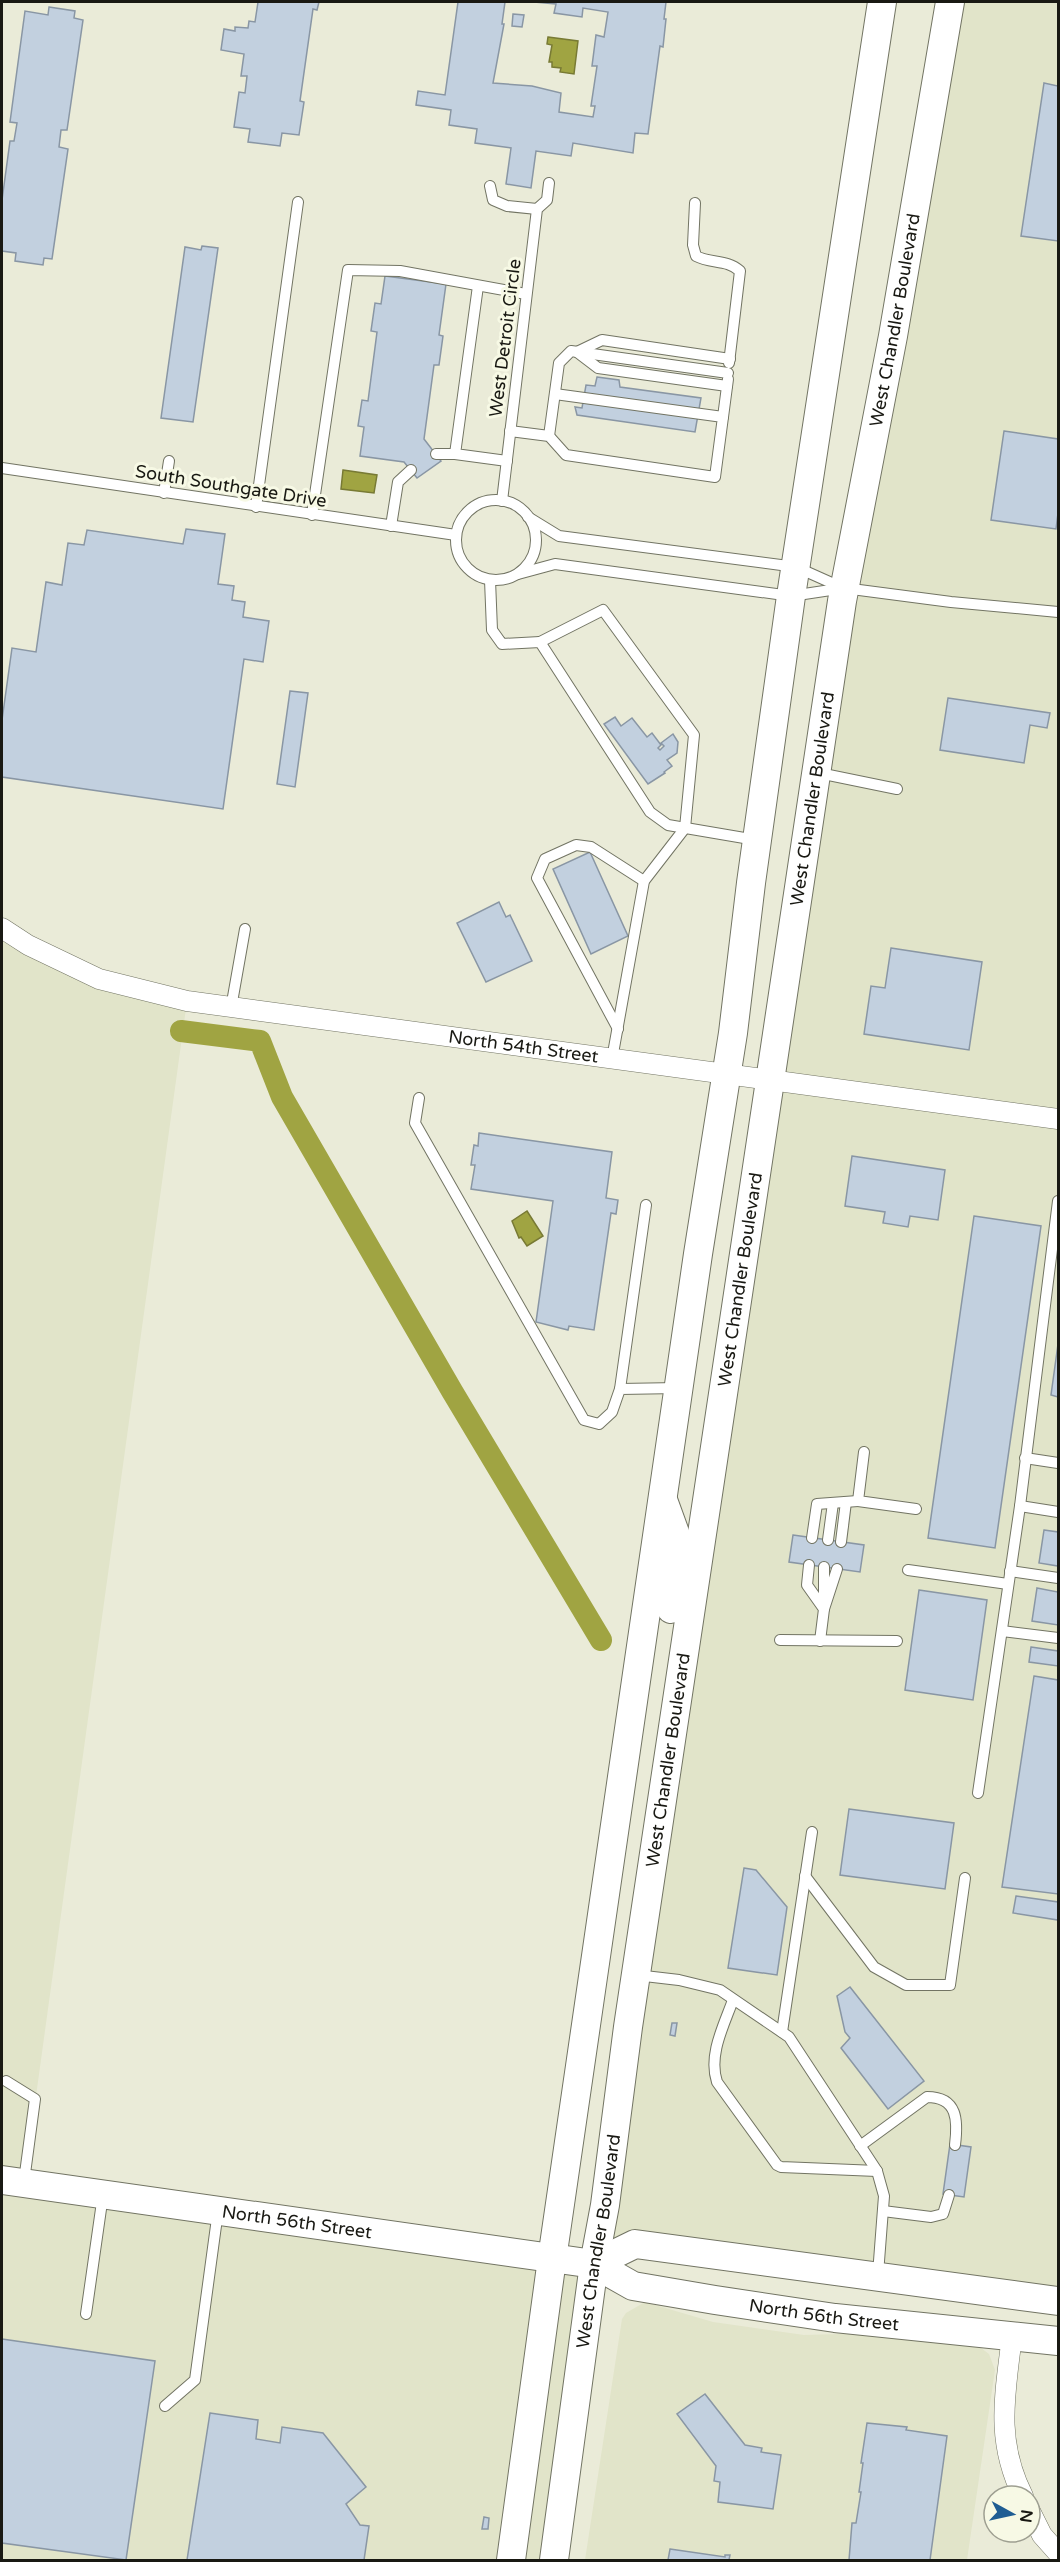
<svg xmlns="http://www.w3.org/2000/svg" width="1060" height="2562" font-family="'Varela Round',sans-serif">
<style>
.built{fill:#e1e4c9}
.water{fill:#a0a442;stroke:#787a34;stroke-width:1.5}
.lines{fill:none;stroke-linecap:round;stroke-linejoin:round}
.canal{stroke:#a0a442;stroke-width:22}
.building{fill:#c2d0df;stroke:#8996a4;stroke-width:1.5}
.service-casing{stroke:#727463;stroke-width:12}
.minor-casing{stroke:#727463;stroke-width:21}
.secondary-casing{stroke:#727463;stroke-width:30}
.service{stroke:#fff;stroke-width:10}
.minor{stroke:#fff;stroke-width:20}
.secondary{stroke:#fff;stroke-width:28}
.labels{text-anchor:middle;stroke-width:6;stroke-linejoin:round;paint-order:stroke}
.street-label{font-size:18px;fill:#191913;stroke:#f7f9e5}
</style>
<rect width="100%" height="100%" fill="#eaebd8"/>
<g class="built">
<path d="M950 2H1058V2301L635 2244 594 2264 554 2560H2V928L28 945 187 1001 24 2183 593 2264Z"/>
<path d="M645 2302 713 2322 804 2335 875 2333 977 2345 989 2354 995 2370 967 2560H585L622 2319 626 2313Z"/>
</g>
<g class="water">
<path d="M548 37 578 41 574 74 560 72 561 68 552 67V62H549L552 45 547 44Z"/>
<path d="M343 470 377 475 374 493 341 489Z"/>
<path d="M527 1211 543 1236 527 1246 521 1237 519 1238 512 1221Z"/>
</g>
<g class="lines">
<path class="canal" d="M181 1031 260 1041 282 1097 452 1391 601 1640"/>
</g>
<g class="building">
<path d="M254 2H319L317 10 313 9 300 101 304 102 299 135 282 133 280 146 248 142 250 129 234 127 239 92 245 93 247 76H241L244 54 221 50 224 29 235 31V27L248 28 249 21 255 22 258 2Z"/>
<path d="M458 2H505L502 24H504L493 83 532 86 561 93 559 112 593 117 595 106H591L597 66H592L596 35 604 37 608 12 583 8 582 17 554 13 556 4 534 2H666L664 19H666L663 47 660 46 648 134 635 133 633 153 573 143 571 156 536 151 531 188 506 184 511 148 475 143 477 129 449 125 451 110 416 105 418 91 445 95Z"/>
<path d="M49 7 75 11 74 18 83 20 67 130H61L59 147 68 149 52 259 44 258 43 265 15 261 16 253 2 251V200L10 141H14L17 123 10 122 25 11 48 15Z"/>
<path d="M513 14 524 15 522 27 512 26Z"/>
<path d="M1044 83 1058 86V241L1021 236Z"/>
<path d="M202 246 218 248 193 422 161 418 185 247 201 250Z"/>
<path d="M385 276 446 284 439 335 443 336 439 365H434L424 439 441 461 417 478 404 462 360 456 364 427 358 426 362 400 368 401 377 332 371 331 375 303 381 304Z"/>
<path d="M597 377 619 380 620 387 701 398 695 432 577 415 575 407 582 408 586 385 595 386Z"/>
<path d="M1004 431 1058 439V513L1056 529 991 520Z"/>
<path d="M186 529 225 534 218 584 234 586 232 600 245 602 243 617 269 621 263 662 244 659 223 809 2 777V720L12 648 36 652 46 582 62 585 68 543 84 545 87 530 183 544Z"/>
<path d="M290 691 308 693 295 787 277 784Z"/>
<path d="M948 698 1050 713 1047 728 1030 725 1024 763 940 750Z"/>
<path d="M615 717 621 726 632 718 647 737 652 733 661 745 658 748 660 750 664 746 661 743 673 734 678 742 677 753 667 760 672 766 664 772 665 773 648 784 604 724Z"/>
<path d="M590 852 628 936 591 954 553 869Z"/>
<path d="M499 902 506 917 510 915 532 961 486 982 457 923Z"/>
<path d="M891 948 982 962 969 1050 864 1034 871 986 885 988Z"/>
<path d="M479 1133 612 1152 606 1198 618 1200 616 1214 611 1213 594 1330 569 1326 568 1330 536 1322 553 1201 471 1189 475 1165H471L474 1145 478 1146Z"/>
<path d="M852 1156 945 1170 938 1220 910 1216 908 1227 883 1223 885 1212 845 1206Z"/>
<path d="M974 1216 1041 1226 995 1548 928 1538Z"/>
<path d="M1058 1344V1397L1051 1395Z"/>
<path d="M1044 1530 1058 1532V1566L1039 1563Z"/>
<path d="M793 1535 864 1545 860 1572 789 1562Z"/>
<path d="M1037 1588 1058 1592V1625L1032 1621Z"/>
<path d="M919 1590 987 1600 973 1700 905 1690Z"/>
<path d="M1031 1647 1058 1651V1666L1029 1662Z"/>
<path d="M1034 1676 1058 1680V1894L1002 1887Z"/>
<path d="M849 1809 954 1823 945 1889 840 1875Z"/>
<path d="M744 1868 756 1870 787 1907 777 1975 728 1968Z"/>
<path d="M1016 1896 1058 1902V1920L1013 1913Z"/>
<path d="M850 1987 924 2081 888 2109 841 2048 850 2038 845 2032 837 1996Z"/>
<path d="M672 2023H677L675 2036 670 2035Z"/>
<path d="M950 2144 971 2147 964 2197 943 2194Z"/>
<path d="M2 2339 155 2361 126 2560 2 2543Z"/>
<path d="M705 2394 745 2445 762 2448 761 2452 781 2455 773 2509 718 2502 720 2482 714 2481 716 2466 677 2414Z"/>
<path d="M210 2413 258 2420 256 2439 280 2443 282 2427 323 2433 366 2487 346 2504 360 2525 369 2526 364 2560H187Z"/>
<path d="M867 2423 907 2427 906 2430 947 2436 930 2560H849L852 2523H856L861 2492H859L863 2463H861Z"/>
<path d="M484 2517 489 2518 488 2529H482Z"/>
<path d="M670 2549 725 2557V2555H730L729 2560H668Z"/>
</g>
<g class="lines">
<g class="service-casing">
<g id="service">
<path d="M490 186 493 200 507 206 537 209"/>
<path d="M695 203 693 245 696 256C711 264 727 259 740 271L729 363"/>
<path d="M478 286 455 454 507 461"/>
<path d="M727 386 598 368 577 352 602 340 730 359"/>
<path d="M723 417 728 379"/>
<path d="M510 431 549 436 566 455 715 477 723 417 555 394"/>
<path d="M549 436 559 363 571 351 728 373"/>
<path d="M436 454H455"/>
<path d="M2 468 456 535"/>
<path d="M164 493 169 461"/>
<circle cx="496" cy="540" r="40"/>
<path d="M502 501 537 209 547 200 549 183"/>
<path d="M256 507 298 202"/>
<path d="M312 515 348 270 400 271 526 294"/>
<path d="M528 517 559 536 796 567 843 588"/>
<path d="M391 526 398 482 411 470"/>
<path d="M518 574 555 564 791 596 844 588 951 602 1058 612"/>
<path d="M490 580 492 630 502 644 540 642 650 812 668 825 756 840"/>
<path d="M540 642 603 610 694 735 685 828 644 881 612 1059"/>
<path d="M819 773 897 789"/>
<path d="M231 1008 245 929"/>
<path d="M618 1029 537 878 545 859 576 845 591 847 644 881"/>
<path d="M419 1098 415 1123 584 1420 599 1424 612 1412 620 1389 678 1388"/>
<path d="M620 1389 646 1205"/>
<path d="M864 1452 858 1501 916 1509"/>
<path d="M1025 1458 1058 1463"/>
<path d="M1020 1506 1058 1512"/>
<path d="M812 1538 817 1504 858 1501"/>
<path d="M828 1540 833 1503"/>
<path d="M841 1542 846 1502"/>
<path d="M809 1565 807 1585 824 1609 820 1641"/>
<path d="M824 1567V1600"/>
<path d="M908 1570 1008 1584"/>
<path d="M1010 1571 1058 1578"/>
<path d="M824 1609 837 1569"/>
<path d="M1002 1631 1058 1638"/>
<path d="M780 1640 897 1641"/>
<path d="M978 1793 1020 1506 1058 1201"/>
<path d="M805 1876 874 1967 906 1985H950L965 1878"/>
<path d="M636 1975 679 1980 720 1990 789 2037 877 2171 884 2196 878 2274"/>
<path d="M733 2000C724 2025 708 2055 717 2082L777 2165 781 2167 877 2171"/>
<path d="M782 2032 812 1832"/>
<path d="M6 2081 35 2099 24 2181"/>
<path d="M860 2146 927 2097C958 2097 958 2121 955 2145"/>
<path d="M883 2211 931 2217 943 2214 949 2195"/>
<path d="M86 2314 103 2195"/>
<path d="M165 2406 195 2380 218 2211"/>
</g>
</g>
<g class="minor-casing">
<g id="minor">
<path id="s1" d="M2 928 28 945 99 979 187 1001 1058 1119"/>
<path d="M1012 2336C1005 2395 995 2440 1023 2496"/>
<path d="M1030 2511 1042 2535 1058 2553"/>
</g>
</g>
<g class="secondary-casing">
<g id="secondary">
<path d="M663 1500 679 1544 671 1609"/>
<path id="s2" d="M2 2180 594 2264 633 2286 715 2300 835 2318 1058 2341"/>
<path d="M594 2264 635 2244 1058 2301"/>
<path d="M511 2560 552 2259 698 1254 733 1033 751 883 791 596 882 2"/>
<path id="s3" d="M554 2560 594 2264 605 2205 628 2027 842 601 893 336 950 2"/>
</g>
</g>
<use href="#service" class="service"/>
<use href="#minor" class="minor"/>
<use href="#secondary" class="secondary"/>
</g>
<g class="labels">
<g class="street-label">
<text dy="6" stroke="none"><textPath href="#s3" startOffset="2266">West Chandler Boulevard</textPath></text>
<text transform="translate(505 338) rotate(-83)" y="6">West Detroit Circle</text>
<text transform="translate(231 486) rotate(9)" y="6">South Southgate Drive</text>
<text dy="6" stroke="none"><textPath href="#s3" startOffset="1780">West Chandler Boulevard</textPath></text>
<text dy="6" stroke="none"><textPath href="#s1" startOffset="540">North 54th Street</textPath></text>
<text dy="6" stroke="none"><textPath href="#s3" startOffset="1294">West Chandler Boulevard</textPath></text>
<text dy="6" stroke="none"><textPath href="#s3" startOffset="808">West Chandler Boulevard</textPath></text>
<text dy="6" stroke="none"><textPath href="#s2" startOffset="298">North 56th Street</textPath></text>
<text dy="6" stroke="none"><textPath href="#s3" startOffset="322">West Chandler Boulevard</textPath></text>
<text dy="6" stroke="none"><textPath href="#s2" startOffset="836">North 56th Street</textPath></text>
</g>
</g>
<rect width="1060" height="2562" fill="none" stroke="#191913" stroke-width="6"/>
<g transform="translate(1012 2514) rotate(98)"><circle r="28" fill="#f7f9e5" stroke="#9e9f91" stroke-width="1.5"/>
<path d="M0-4.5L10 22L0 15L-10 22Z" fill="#1f5d93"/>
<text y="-9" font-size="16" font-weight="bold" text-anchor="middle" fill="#191913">N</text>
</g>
</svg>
